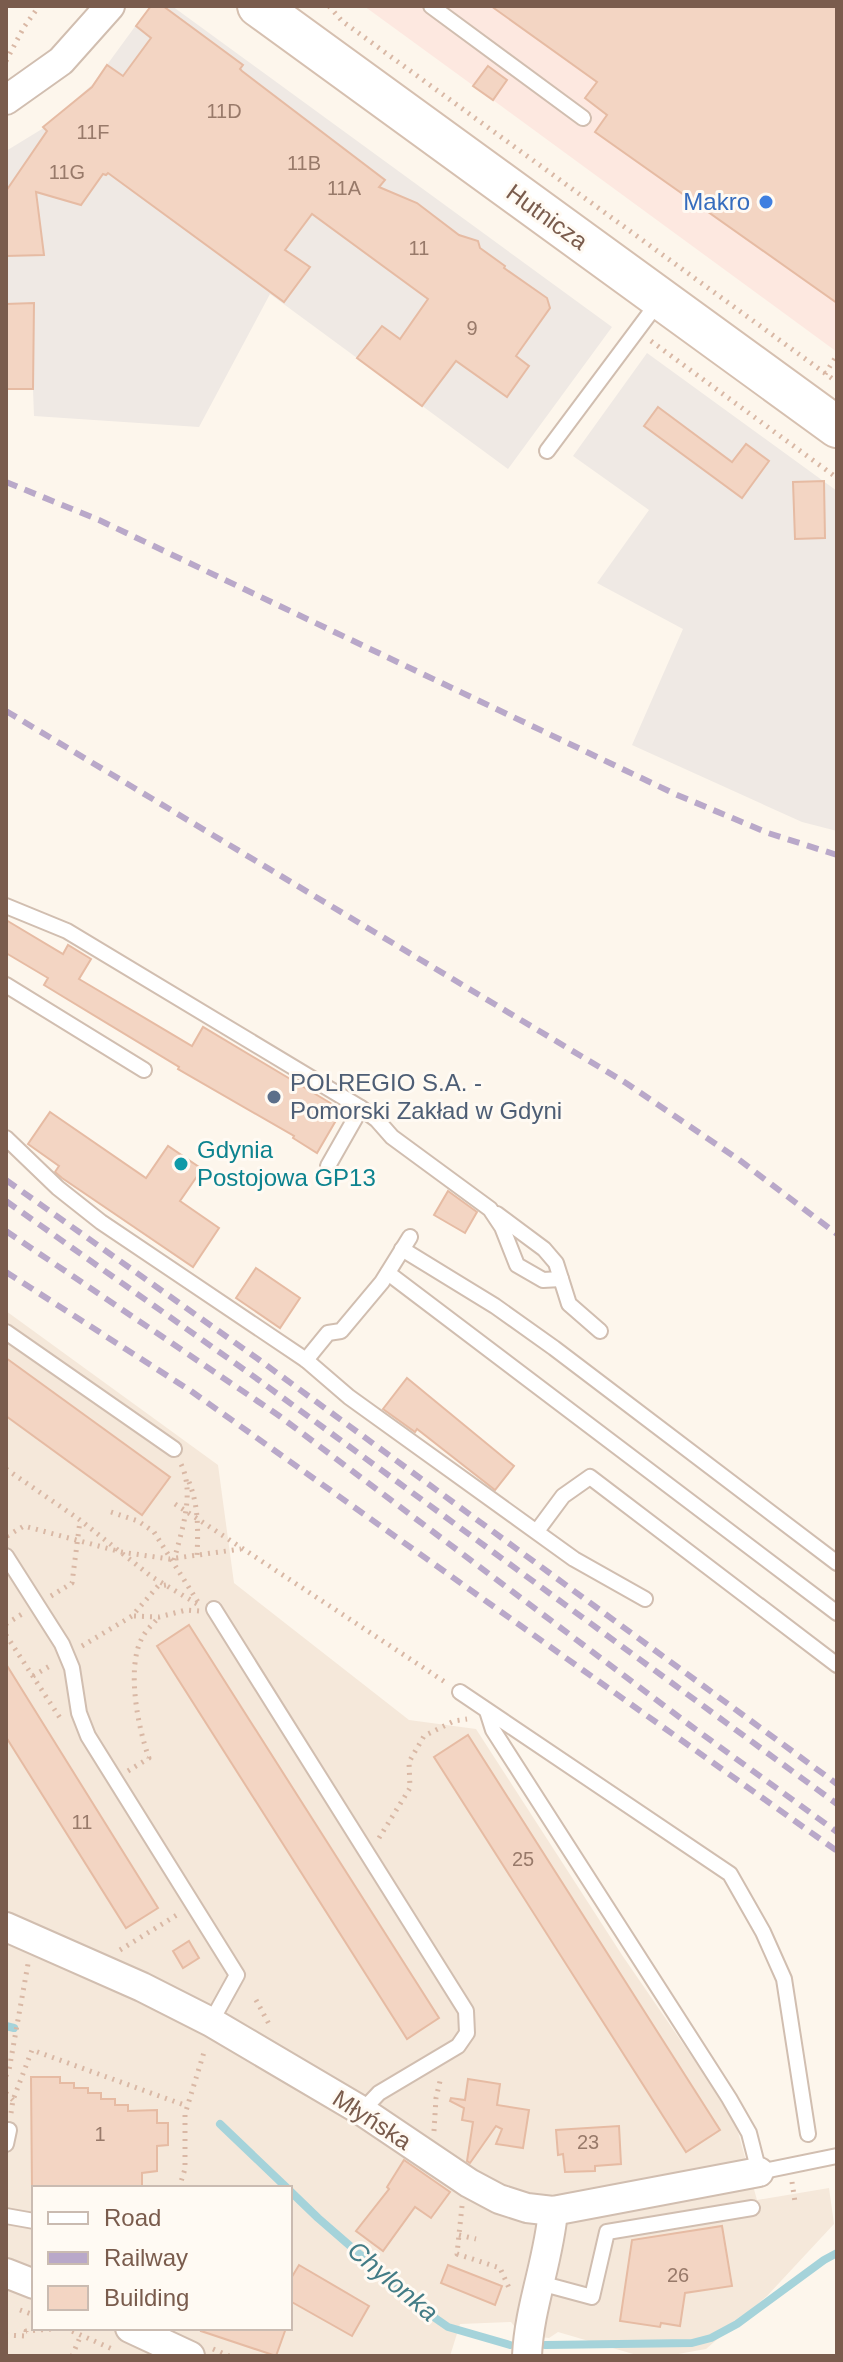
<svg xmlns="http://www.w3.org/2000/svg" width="843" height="2362" font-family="Helvetica,sans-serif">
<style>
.residential{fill:#f5e8da;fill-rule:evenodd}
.commercial{fill:#fde8e0}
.industrial{fill:#efe9e4}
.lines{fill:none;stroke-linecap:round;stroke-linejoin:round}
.stream{stroke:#a5d3da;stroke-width:8}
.building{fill:#f3d5c3;stroke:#e6bba3;stroke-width:2}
.lane-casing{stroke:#d1beb0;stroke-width:18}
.street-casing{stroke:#d1beb0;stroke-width:32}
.secondary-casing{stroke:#d6c0b0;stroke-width:44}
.path{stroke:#d9b8a5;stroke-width:5;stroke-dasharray:2 6;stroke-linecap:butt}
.lane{stroke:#fff;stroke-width:14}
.street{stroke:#fff;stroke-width:28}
.secondary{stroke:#fff;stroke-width:40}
.rail{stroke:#b9a8c9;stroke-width:6;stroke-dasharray:12 8;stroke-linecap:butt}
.shop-dot{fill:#3f7fe0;stroke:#fffaf3;stroke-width:3}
.service-dot{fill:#5c6f8a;stroke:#fffaf3;stroke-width:3}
.culture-dot{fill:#0f9aa8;stroke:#fffaf3;stroke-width:3}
.labels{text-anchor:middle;stroke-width:6;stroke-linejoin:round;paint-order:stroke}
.number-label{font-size:20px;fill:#987a6a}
.shop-label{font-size:24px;fill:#366cbe;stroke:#fffaf3;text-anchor:end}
.street-label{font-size:24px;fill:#7a5c4d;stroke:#fffaf3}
.service-label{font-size:24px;fill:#4e5e75;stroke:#fffaf3;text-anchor:start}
.culture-label{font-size:24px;fill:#0d838f;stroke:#fffaf3;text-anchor:start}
.water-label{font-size:26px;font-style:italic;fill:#437c86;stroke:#fffaf3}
</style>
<rect width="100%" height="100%" fill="#fdf6ec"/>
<path class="residential" d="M6 1311 218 1465 234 1583 409 1720 476 1729 622 1955 734 2118 757 2200 829 2188 834 2224 767 2296 706 2349 667 2356H640L558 2332 549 2338 521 2335 511 2322 460 2324 450 2356H6ZM34 2188H290V2328H34Z"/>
<path class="commercial" d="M364 6H837V352L493 100Z"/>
<g class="industrial">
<path d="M150 6H172L612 327 508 469 270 294 199 427 34 416 33 390 6 389V151L42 129 93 84Z"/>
<path d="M647 353 837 491V831L802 822 632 745 683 629 597 583 649 510 573 456Z"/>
</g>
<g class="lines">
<g class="stream">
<path d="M6 2026 14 2028"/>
<path d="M220 2124 287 2188"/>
<path d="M290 2191 318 2218 425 2311 448 2327 510 2345"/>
<path d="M545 2345 692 2343 711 2338 737 2324 824 2260 837 2253"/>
</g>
</g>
<g class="building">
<path d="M151 6H163L243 65 240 69 242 71 385 180 379 187 417 203 459 235 478 241 480 248 505 266 504 268 547 298 550 308 516 356 529 366 507 397 456 361 422 406 357 358 382 326 400 339 428 299 312 214 285 250 310 267 284 302 108 173 106 175 103 174 81 205 36 192 44 255 6 256V191L47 131 43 127 92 87 107 65 123 76 151 38 136 26Z"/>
<path d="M491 6H837V303L595 132 607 115 585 98 597 82Z"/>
<path d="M488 66 507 80 493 100 473 86Z"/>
<path d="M34 303 33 389H6V304Z"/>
<path d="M658 407 732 462 746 444 769 461 742 498 644 426Z"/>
<path d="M824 481 825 538 795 539 793 482Z"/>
<path d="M6 920 63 954 68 945 91 959 79 979 192 1046 203 1027 342 1110 317 1153 293 1138 294 1136 178 1069 179 1067 44 985 48 978 6 953Z"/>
<path d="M50 1112 146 1178 168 1146 202 1169 180 1201 219 1228 193 1267 62 1178 55 1172 59 1166 28 1144Z"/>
<path d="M448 1191 477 1212 465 1233 434 1215Z"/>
<path d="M256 1268 300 1298 280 1328 236 1298Z"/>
<path d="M6 1358 170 1477 142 1515 6 1416Z"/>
<path d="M407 1378 514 1466 495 1490 417 1429 415 1432 383 1409Z"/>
<path d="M189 1625 439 2018 407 2039 157 1646Z"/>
<path d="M6 1664 158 1908 126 1928 6 1737Z"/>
<path d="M468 1735 720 2130 686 2152 434 1757Z"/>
<path d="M189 1941 199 1958 183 1968 173 1951Z"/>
<path d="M31 2077H60V2083H74V2088H88V2093H101V2099H115V2105H128V2111L157 2110V2123H168V2145L157 2146V2171L142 2173V2188H32Z"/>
<path d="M468 2079 500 2084 497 2105 529 2110 523 2148 496 2144 502 2129 496 2126 470 2163 467 2161 473 2122 462 2120 464 2108 450 2101 451 2098 465 2100Z"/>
<path d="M619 2126 621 2164 595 2166V2171L565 2172 563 2154 558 2155 556 2130Z"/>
<path d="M404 2160 450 2192 431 2218 415 2207 383 2251 356 2231 389 2189 387 2187Z"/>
<path d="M722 2226 732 2286 685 2293 680 2326 661 2323 660 2327 620 2321 632 2240Z"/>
<path d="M299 2265 369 2306 352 2336 290 2301V2280Z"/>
<path d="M448 2265 502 2286 495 2305 441 2283Z"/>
<path d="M202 2328H286L276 2356 201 2331Z"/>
</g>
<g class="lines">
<g class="lane-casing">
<g id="lane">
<path d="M431 6 583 118"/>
<path d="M547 451 659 301"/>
<path d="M6 906 67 931 361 1108 377 1120 392 1137 490 1209 502 1227 517 1265 543 1280 561 1279"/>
<path d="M6 985 144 1070"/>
<path d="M6 1138 58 1188 101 1222 306 1360 349 1397 574 1559 645 1599"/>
<path d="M328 1166 361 1108"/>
<path d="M497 1214 544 1249 556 1263 569 1304 600 1331"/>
<path d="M402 1249 495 1306 554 1348 837 1563"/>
<path d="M388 1273 837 1613"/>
<path d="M6 1332 174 1449"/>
<path d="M306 1360 328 1333 341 1331 382 1282 410 1237"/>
<path d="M537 1531 563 1496 590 1477 837 1665"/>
<path d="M6 1556 62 1644 72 1668 79 1713 88 1736 237 1975 211 2022"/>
<path d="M214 1609 466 2011 467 2033 458 2046 379 2093 362 2111"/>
<path d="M460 1692 730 1874 763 1932 784 1979 808 2134"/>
<path d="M487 1711 493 1730 729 2098 749 2133 759 2172 837 2156"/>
<path d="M6 2144 9 2130"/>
<path d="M6 2216 34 2221"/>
<path d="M540 2283 592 2297 607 2232 752 2208"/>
</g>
</g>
<g class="street-casing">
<g id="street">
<path d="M6 100 61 61 110 6"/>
<path d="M6 1927 142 1987 211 2022 362 2111 469 2183 499 2199 527 2208 553 2211 759 2172"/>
<path d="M6 2273 34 2284"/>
<path d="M130 2328 190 2356"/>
<path d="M527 2356C529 2307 549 2260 553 2211"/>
</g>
</g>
<g class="secondary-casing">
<path id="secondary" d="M258 6 837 427"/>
</g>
<g class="path">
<path d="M329 6 342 21 837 382"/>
<path d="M6 61 24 27 39 6"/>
<path d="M651 341 837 478"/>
<path d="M825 374 837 355"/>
<path d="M6 1469 80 1520 152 1577 199 1605"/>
<path d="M189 1482C199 1507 198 1530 197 1557"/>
<path d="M175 1504 445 1682"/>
<path d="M111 1512 138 1521 154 1532 198 1602"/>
<path d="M7 1536 24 1526 121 1552 169 1559 241 1549"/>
<path d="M174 1560C182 1530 195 1493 181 1464"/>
<path d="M51 1596 72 1583 80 1521"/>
<path d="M134 1616 159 1617 186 1610 199 1611"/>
<path d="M6 1624 22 1614"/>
<path d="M6 1635 60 1718"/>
<path d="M82 1646 132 1616 158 1586 166 1585"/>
<path d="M33 1676 53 1664"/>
<path d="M128 1771 149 1758C138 1728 126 1668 142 1638 146 1630 153 1624 159 1617"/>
<path d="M379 1838 410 1788 409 1762 424 1736 454 1721 467 1719"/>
<path d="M120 1950 180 1913"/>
<path d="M256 2000 269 2024"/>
<path d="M6 2076 9 2070 28 1964"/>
<path d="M6 2093 13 2100"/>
<path d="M11 2113 13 2100 32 2050 187 2106"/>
<path d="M434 2131 436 2098 441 2077"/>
<path d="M792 2182 795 2202"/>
<path d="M179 2188 185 2169V2114L205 2049"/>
<path d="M462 2206 457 2254 500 2268 510 2290"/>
<path d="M459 2235 476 2239"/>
<path d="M20 2310 34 2315"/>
<path d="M6 2335 26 2336V2331L65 2328 112 2349"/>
<path d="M213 2349 229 2356"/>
<path d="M72 2356 81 2335"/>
</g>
<use href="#lane" class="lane"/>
<use href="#street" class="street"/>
<use href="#secondary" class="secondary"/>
<g class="rail">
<path d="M6 482 99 520 675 794 768 833 837 855"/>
<path d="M6 711 626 1083 738 1159 837 1234"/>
<path d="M6 1180 258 1359 837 1784"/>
<path d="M6 1201 249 1373 837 1804"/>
<path d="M6 1231 278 1415 691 1726 837 1832"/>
<path d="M6 1272 191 1391 837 1851"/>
</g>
</g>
<circle class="shop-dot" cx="766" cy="202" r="8"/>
<circle class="service-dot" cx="274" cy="1097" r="8"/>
<circle class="culture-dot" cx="181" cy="1164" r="8"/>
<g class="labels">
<g class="number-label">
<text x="224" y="118">11D</text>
<text x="93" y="139">11F</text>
<text x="304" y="170">11B</text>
<text x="67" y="179">11G</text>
<text x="344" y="195">11A</text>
<text x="419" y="255">11</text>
<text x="472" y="335">9</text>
<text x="82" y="1829">11</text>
<text x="523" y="1866">25</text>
<text x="100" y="2141">1</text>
<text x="588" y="2149">23</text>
<text x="678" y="2282">26</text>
</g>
<g class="shop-label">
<text x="750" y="210">Makro</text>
</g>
<g class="street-label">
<text transform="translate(547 217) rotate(36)" y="8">Hutnicza</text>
<text transform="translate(372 2120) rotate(33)" y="8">Młyńska</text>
</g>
<g class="service-label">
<text x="290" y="1091">POLREGIO S.A. -<tspan x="290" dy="28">Pomorski Zakład w Gdyni</tspan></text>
</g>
<g class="culture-label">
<text x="197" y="1158">Gdynia<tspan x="197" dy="28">Postojowa GP13</tspan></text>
</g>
<g class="water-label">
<text transform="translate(393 2281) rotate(40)" y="9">Chylonka</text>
</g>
</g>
<rect width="843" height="2362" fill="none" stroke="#7a5c4d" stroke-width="16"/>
<rect x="32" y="2186" width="260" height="144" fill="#fffaf3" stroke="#cabbb1" stroke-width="2"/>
<rect x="48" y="2212" width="40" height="12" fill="#ffffff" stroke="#cabbb1" stroke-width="2"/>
<text x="104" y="2226" font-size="24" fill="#7a5c4d">Road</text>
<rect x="48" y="2252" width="40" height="12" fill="#b9a8c9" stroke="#cabbb1" stroke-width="2"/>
<text x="104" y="2266" font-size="24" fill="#7a5c4d">Railway</text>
<rect x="48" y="2286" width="40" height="24" fill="#f3d5c3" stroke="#cabbb1" stroke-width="2"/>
<text x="104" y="2306" font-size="24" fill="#7a5c4d">Building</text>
</svg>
